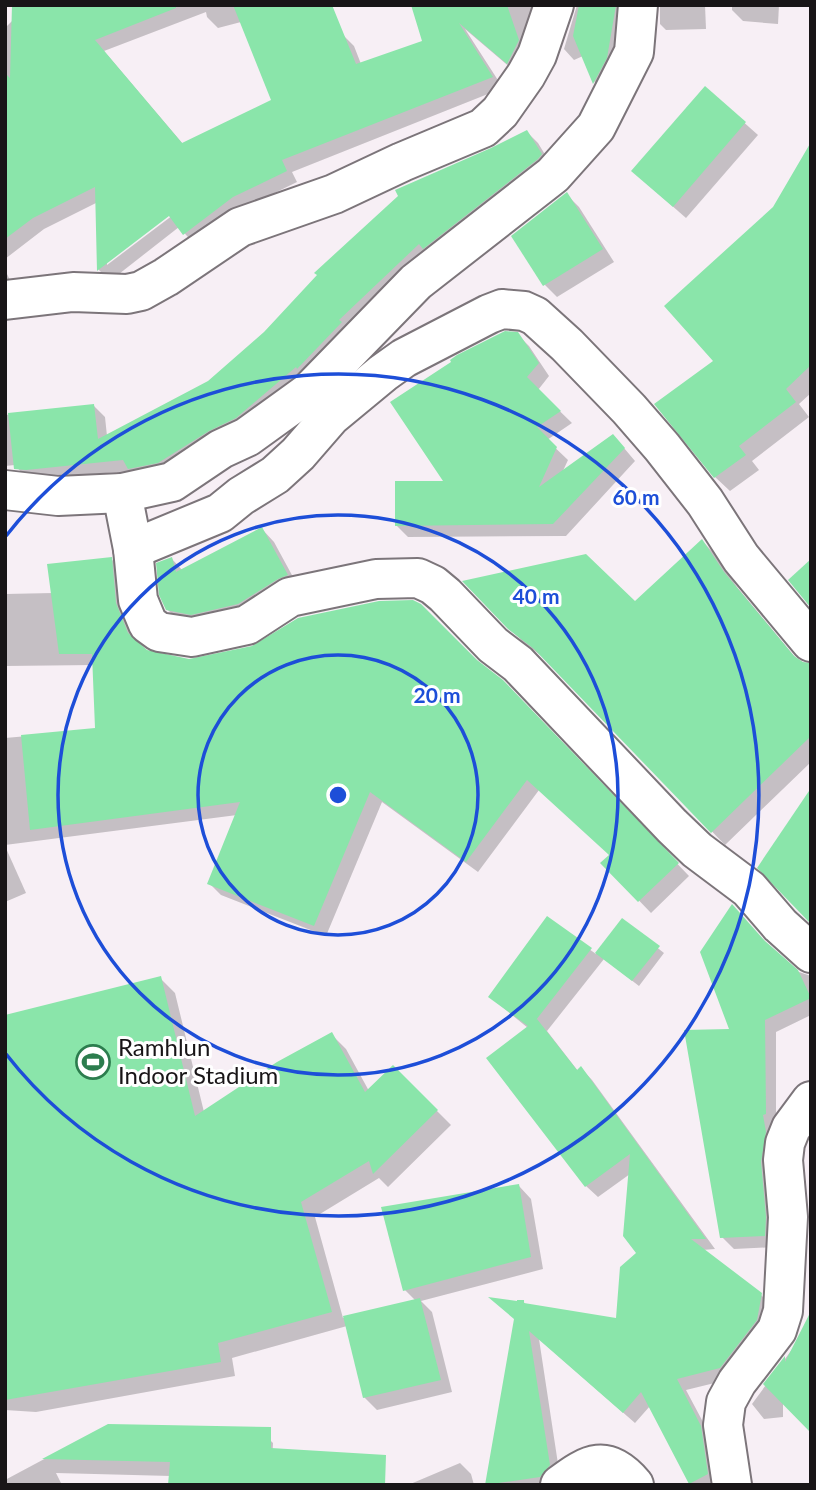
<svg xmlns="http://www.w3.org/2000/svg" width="816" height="1490" font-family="Lato,sans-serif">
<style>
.shadow{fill:#0003;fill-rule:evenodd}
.building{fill:#8ae5aa}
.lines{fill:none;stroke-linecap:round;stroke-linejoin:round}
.minor-casing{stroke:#7c757a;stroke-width:42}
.minor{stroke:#fff;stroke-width:38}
.ring{fill:none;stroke:#1d4ed8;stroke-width:3.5}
.labels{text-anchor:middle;stroke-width:6;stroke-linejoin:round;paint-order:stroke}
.poi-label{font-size:24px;fill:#181517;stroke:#fff;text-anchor:start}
.centre{fill:#1d4ed8;stroke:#fff;stroke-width:3.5}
.ring-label{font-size:21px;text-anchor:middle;font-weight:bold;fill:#1d4ed8;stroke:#fff;stroke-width:6;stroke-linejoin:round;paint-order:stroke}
</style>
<rect width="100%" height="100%" fill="#f7eff5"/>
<g class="shadow">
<path d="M14 5H322L343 35 354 46 361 64 424 42 413 5H547L518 74 465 29 503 88 292 172 297 182 244 208 195 245 179 227 110 281 99 270 98 202 44 229 5 259V28L14 19ZM206 12 207 17 218 28 241 22 273 101 183 144 104 51ZM175 209 177 212 107 265V261Z"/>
<path d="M577 5H630L605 93 595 83 583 56 574 60 564 49Z"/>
<path d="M660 5H705L706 29 666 30 660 24Z"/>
<path d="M732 5H779L778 24 743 21 732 10Z"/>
<path d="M705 88 758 135 686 218 646 183Z"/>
<path d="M527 132 538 143 552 166 247 429 170 473 132 471 27 479 15 465 5 466V415L94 406 105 417 107 436 209 383Z"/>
<path d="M811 146V393L799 404 809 417 752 461 759 470 730 491 715 477 716 361 775 208Z"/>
<path d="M566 194 579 207 614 262 557 297 545 285Z"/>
<path d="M5 270 14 288 5 291Z"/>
<path d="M517 334 529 346 549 376 538 390 572 423 547 440 568 460 562 473 624 448 635 461 566 536 408 537 396 525 446 482Z"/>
<path d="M262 529 274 542 299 588 251 616 180 622 167 609 172 559 183 571Z"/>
<path d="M702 541 715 554 737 587 799 662 811 665V762L725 845 547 660 523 642 465 582 635 604Z"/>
<path d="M111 559 123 570 127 616 139 645 146 652 189 660 477 662 515 694 689 876 651 913 603 863 611 855 539 790 478 872 382 802 326 936 221 895 209 883 237 815 5 845V738L96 730 94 665 5 666V594L53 593Z"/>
<path d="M5 846 26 893 5 902Z"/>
<path d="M547 919 596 954 622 920 664 953 639 986 604 959 547 1031 578 1071 581 1068 592 1080 715 1249 702 1250 761 1295 773 1307 731 1379 686 1390 712 1439 719 1485 691 1483 650 1406 635 1423 539 1339 560 1477 553 1485H486L523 1301 526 1305 617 1320 638 1253 630 1174 598 1197 586 1186 528 1028 490 997Z"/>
<path d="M771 949 796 971 811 976V1015L776 1032V1247L734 1249 722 1237 731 1031Z"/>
<path d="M160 978 175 993 204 1112 331 1034 346 1049 369 1091 393 1067 451 1125 388 1187 379 1178 315 1217 343 1318 416 1301 405 1290 519 1186 531 1199 543 1269 421 1301 432 1312 452 1392 377 1410 364 1397 347 1326 232 1358 235 1376 36 1412 5 1410V1199Z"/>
<path d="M796 1344 783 1402V1417L764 1419 752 1404Z"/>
<path d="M108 1425 258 1428 273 1443 271 1485 171 1476 56 1473 62 1485H5V1480Z"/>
<path d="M460 1463 471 1474 474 1485H408Z"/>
</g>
<g class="building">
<path d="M12 5H176V8L95 40 182 143 271 100 233 5H332L356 64 422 41 411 5H507L519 40 507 64 459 23 493 77 282 160 287 171 233 197 183 235 169 216 97 271 95 187 33 218 5 239V73L10 78Z"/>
<path d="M579 5H616L607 58 593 84 573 36Z"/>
<path d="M705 86 746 122 673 207 631 171Z"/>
<path d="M527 130 542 154 538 159 423 249 419 244 339 320 342 322 297 369 296 367 236 418 209 431 158 463 128 469 123 460 26 470 14 469 8 413 94 404 98 439 208 381 264 332 317 275 314 273 398 196 395 190 491 148Z"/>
<path d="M811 142V365L786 389 796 402 739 446 746 455 714 478 654 404 713 361 664 306 773 207Z"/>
<path d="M567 192 603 249 543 286 511 236Z"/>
<path d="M505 331 518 332 539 363 527 377 561 411 537 427 557 447 539 487 613 434 625 448 553 524 395 526V481H443L390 402 451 362 450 360 457 355Z"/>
<path d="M262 527 288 575 278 579 238 604 191 615 166 610 159 595 156 563 172 557 176 572Z"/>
<path d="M702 539 724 572 794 656 803 662 811 663V736L711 833 534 649 508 629 462 581 586 554 635 601Z"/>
<path d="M112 557 116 603 128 633 147 650 189 659 252 646 298 618 379 601 413 600 421 604 477 660 503 680 679 863 638 902 600 863 609 855 527 780 466 862 370 792 314 926 207 884 240 802 30 830 21 735 95 728 92 654H59L47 564Z"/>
<path d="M811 559V608L788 580Z"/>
<path d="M811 788V920L809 922 757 868Z"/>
<path d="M732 904 765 941 798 970 811 998 765 1020 766 1114 763 1115 766 1132 761 1162 766 1217 765 1236 720 1238 684 1030 729 1029 700 952Z"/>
<path d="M547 916 592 948 536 1020 537 1019 577 1070 581 1066 706 1239H691L762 1293 757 1320 720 1368 677 1379 701 1426 708 1474 689 1484 641 1392 623 1413 529 1331 550 1465 540 1477 485 1485 514 1319 488 1297 517 1301V1300H524V1303L616 1318 620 1267 636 1253 623 1236 630 1154 585 1187 486 1058 528 1026 488 997Z"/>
<path d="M622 918 660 946 632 981 595 953Z"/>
<path d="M161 976 195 1116 277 1062 332 1032 365 1092 393 1065 438 1110 373 1174 369 1161 301 1202 332 1312 218 1343 221 1362 5 1400V1015Z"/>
<path d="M519 1184 531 1257 403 1291 381 1207Z"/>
<path d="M420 1298 441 1380 363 1398 343 1316Z"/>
<path d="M811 1311V1433L763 1384 785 1356V1362Z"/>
<path d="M108 1424 271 1427V1448L386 1455 385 1485H168L170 1462 42 1459Z"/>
</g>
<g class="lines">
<g class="minor-casing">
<g id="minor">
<path d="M5 300 73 292 127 294 141 291 166 277 240 227 334 194 402 162 483 128 500 112 526 75 537 55 554 5"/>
<path d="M5 490 58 496 122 493 172 482 221 449 247 437 308 393 416 282 553 175 596 127 634 52 638 5"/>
<path d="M122 493 133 549 138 600 148 624 159 632 192 637 247 625 290 597 376 579 418 578 433 585 445 595 493 645 518 664 672 826 697 850 749 889 780 925 811 953"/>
<path d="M133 549 220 513 241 496 275 475 298 454 331 416 383 373 404 358 489 314 502 309 524 311 535 316 567 345 629 409 662 447 705 502 741 558 811 642"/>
<path d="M560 1485C589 1463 607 1453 634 1485"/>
<path d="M732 1485 723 1425 726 1402 737 1382 777 1330 783 1311 788 1217 783 1160 785 1143 791 1128 811 1101"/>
</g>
</g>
<use href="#minor" class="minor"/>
</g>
<g class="ring">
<circle cx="338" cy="795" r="140"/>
<circle cx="338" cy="795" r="280"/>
<path d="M6 536A421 421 0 1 1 6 1054"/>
</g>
<defs>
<g id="stadium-ring" transform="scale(1.75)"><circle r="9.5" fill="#fff" stroke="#2c7d4e" stroke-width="1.5"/><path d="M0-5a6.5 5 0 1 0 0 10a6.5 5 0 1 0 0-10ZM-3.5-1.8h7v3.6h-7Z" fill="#2c7d4e"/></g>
</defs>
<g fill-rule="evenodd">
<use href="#stadium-ring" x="93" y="1062"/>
</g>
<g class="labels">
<g class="poi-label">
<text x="118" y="1056">Ramhlun<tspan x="118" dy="28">Indoor Stadium</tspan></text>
</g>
</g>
<circle cx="338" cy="795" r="10" class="centre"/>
<g class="ring-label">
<text x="636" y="505">60 m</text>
<text x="536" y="604">40 m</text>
<text x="437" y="703">20 m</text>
</g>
<rect width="816" height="1490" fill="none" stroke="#181517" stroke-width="14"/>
</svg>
